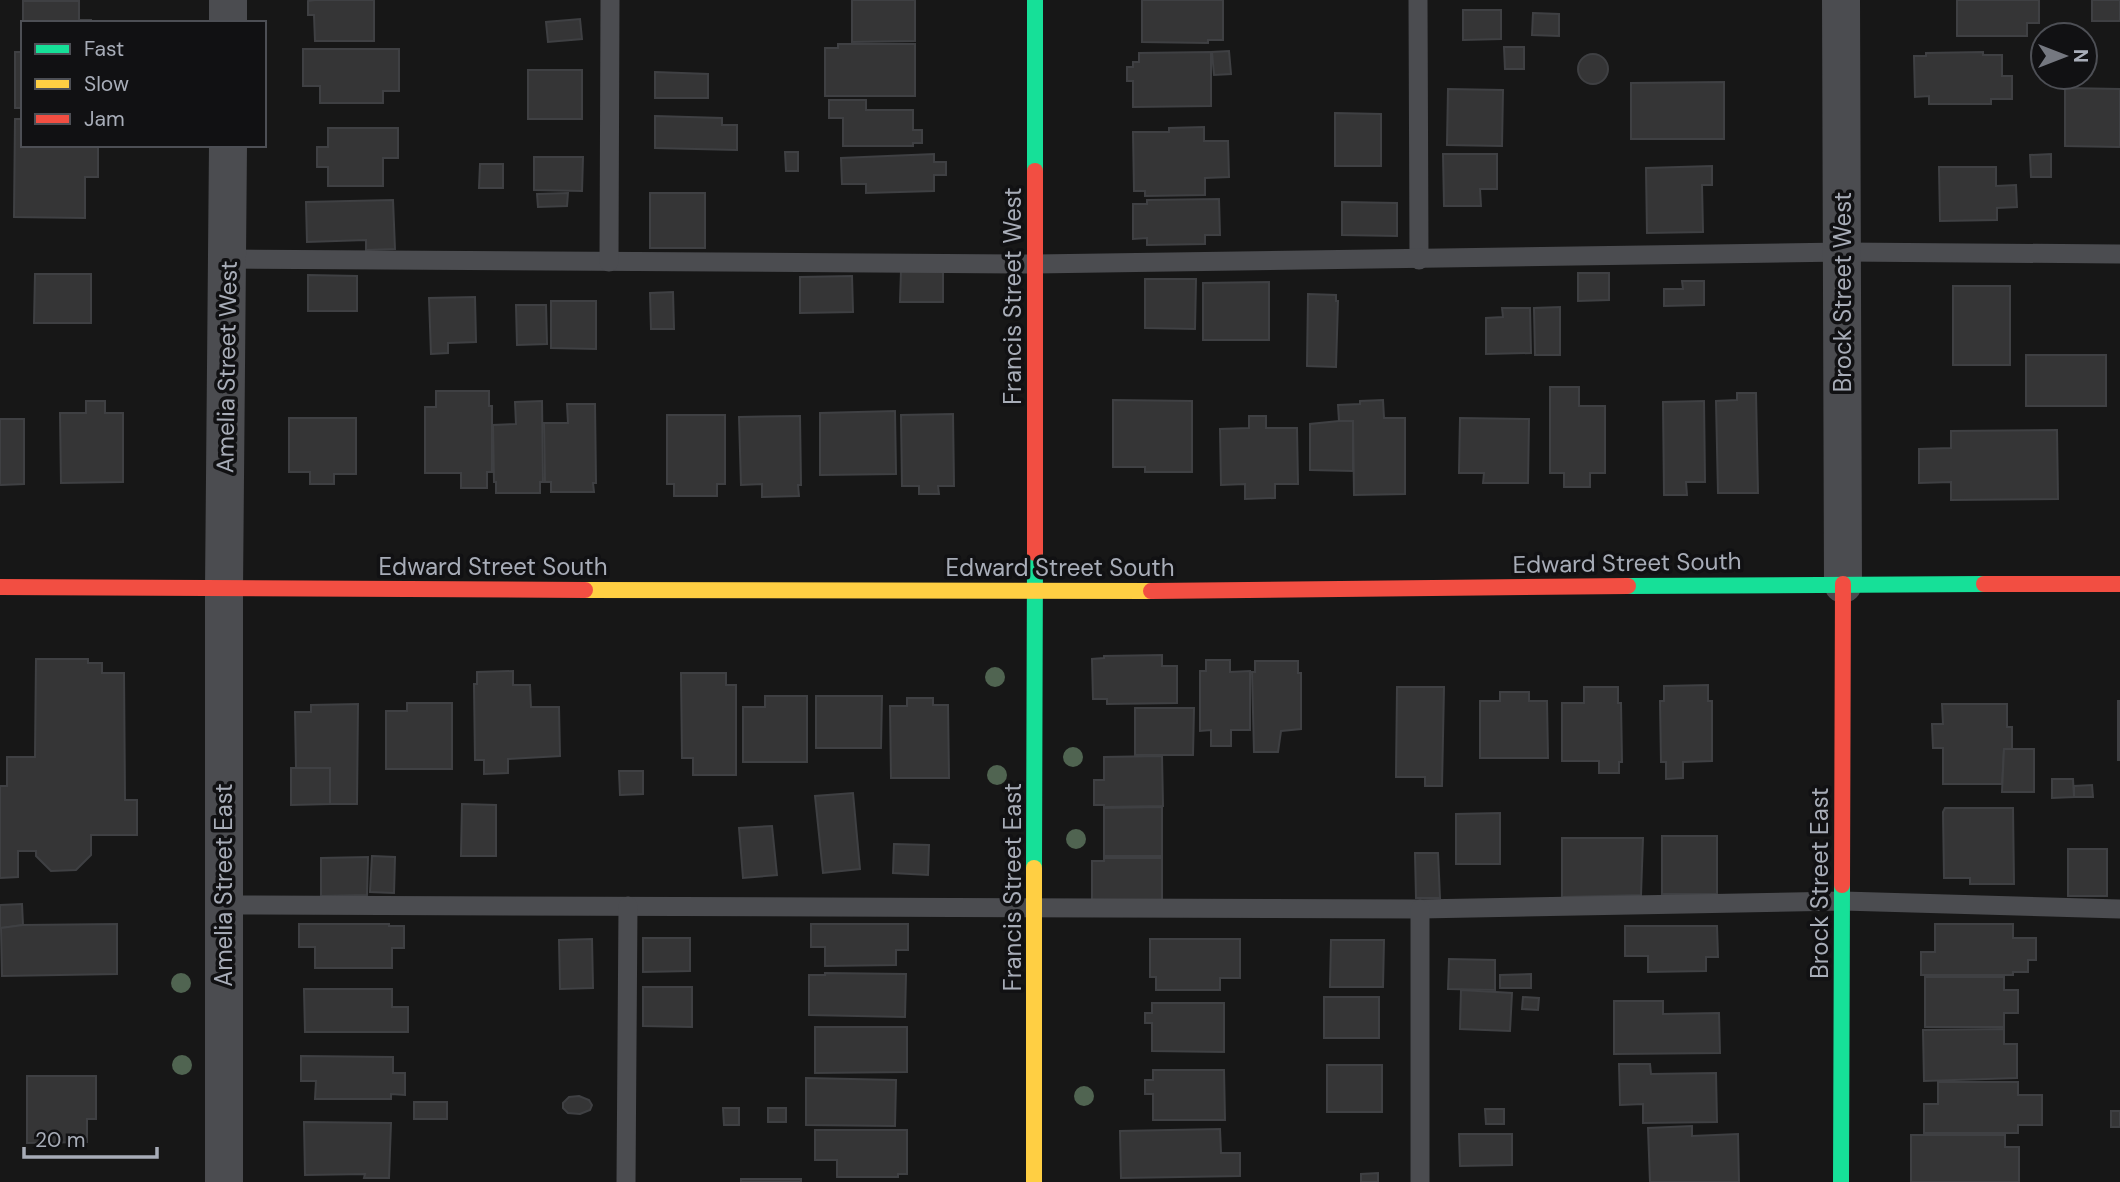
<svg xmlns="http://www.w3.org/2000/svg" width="2120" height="1182" font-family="'DM Sans',sans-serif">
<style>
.building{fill:#353536;stroke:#3f4043;stroke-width:2}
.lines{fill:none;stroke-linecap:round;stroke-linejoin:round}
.lane{stroke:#4b4c50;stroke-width:19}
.street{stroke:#4b4c50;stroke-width:38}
.fast{stroke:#16e098;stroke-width:16}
.slow{stroke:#ffcf43;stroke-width:16}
.jam{stroke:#f24e42;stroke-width:16}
.tree{fill:#506451}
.labels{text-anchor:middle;stroke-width:7;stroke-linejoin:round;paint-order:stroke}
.street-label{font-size:24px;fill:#a8adb8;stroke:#111113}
</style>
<rect width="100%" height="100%" fill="#171717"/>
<g class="building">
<path d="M315 0H374V41H315L314 15H308V1Z"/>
<path d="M852 0H915V41L852 42Z"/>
<path d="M1142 0H1223V40H1208V43L1142 42Z"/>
<path d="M1957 0H2039V23H2027V36H1957Z"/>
<rect x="2092" y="0" width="28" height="21"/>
<path d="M23 1H79V20H91V23H23Z"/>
<path d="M1463 10H1501V39L1463 40Z"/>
<path d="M1533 13 1559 14V36L1532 35Z"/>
<path d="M580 19 582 39 548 42 546 22Z"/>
<path d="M838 44H915V96H825V48H838Z"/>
<path d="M1504 47H1524V69H1505Z"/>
<path d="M303 49H399V91H383V103H320V86H303Z"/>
<path d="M1229 51 1231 74 1214 75 1212 52Z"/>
<rect x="15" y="52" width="8" height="56"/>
<path d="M1211 52V106L1133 107V81H1127V67H1133V62H1139V53Z"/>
<path d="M1983 52V55H2002V76H2012V99H1991V104H1929V96L1915 97 1914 56H1926V53Z"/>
<circle cx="1593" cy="69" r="15"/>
<rect x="528" y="70" width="54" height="49"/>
<path d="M655 72 708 74V98H655Z"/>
<path d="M1724 82V139H1631V83Z"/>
<path d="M2065 88 2120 89V147L2065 146Z"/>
<path d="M1448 89 1503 90 1502 146 1447 145Z"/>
<path d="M829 100H866V110H913V130H922V143H913V146H843V118H829Z"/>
<path d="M1335 113 1381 114V166H1335Z"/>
<path d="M655 116 722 118V125H737V150L655 148Z"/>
<path d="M15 119H23V145H98V177H85V218L14 217Z"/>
<path d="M1204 127V141H1228L1229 177 1205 178V195L1145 196V191H1134L1133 132H1169V128Z"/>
<path d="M328 128H398V158H383V186H328V167H317V147H328Z"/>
<path d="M785 152H798V171H786Z"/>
<path d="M934 154V162H946V175H934V191L866 193V184H842L841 158Z"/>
<path d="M1443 154H1497V189H1480L1481 206H1444Z"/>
<path d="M2051 154V177H2031L2030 155Z"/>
<path d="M534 157H583L582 191 534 190Z"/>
<path d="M480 164H503V188H479Z"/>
<path d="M1712 166V185H1702L1703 232 1647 233 1646 168Z"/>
<path d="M1939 167H1996V186L2016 185 2017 207 1997 208V220L1940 221Z"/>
<path d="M568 193 567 206 538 207 537 194Z"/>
<rect x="650" y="193" width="55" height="55"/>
<path d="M1219 199 1220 235H1205V244L1147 245V238L1133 239V204H1147V200Z"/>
<path d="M393 200 395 249 366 250V240L307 242 306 202Z"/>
<path d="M1342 202 1397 203V236L1342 235Z"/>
<path d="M901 271 943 272V302H900Z"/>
<path d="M1578 273H1609V300L1578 301Z"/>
<path d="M35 274H91V323H34Z"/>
<path d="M308 275 357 276V311H308Z"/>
<path d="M852 276 853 312 800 313V277Z"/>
<path d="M1145 279H1196L1195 329 1145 328Z"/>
<path d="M1682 281H1704V305L1664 306V289H1683Z"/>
<path d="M1269 282V340H1203V283Z"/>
<rect x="1953" y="286" width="57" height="79"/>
<path d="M673 292 674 329H651L650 293Z"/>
<path d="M1308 294 1336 295V301H1338L1336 367 1307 366Z"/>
<path d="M475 297 476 342 448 343V353L431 354 429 298Z"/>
<path d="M551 301H596V349L551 348Z"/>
<path d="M516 305H546L547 344 517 345Z"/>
<path d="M1560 307V355H1535L1534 308Z"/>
<path d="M1502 308H1530L1531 353 1486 354V318L1503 317Z"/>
<rect x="2026" y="355" width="80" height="51"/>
<path d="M1550 387H1579V406H1605V473H1590V487H1564V473H1550Z"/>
<path d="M436 391H489V406H492V472H487V488H461V473H425V407H436Z"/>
<path d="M1737 393H1756L1758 493H1718L1716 401 1737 400Z"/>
<path d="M1113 400 1192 401V472H1145V467H1113Z"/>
<path d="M1383 400 1384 418H1405V494L1354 495 1353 421H1339L1338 405 1360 404V401Z"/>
<path d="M86 401H105V413H123V482L61 483 60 413H86Z"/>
<path d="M542 401 543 482H540V493H496V482H494L493 425 516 424 515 402Z"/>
<path d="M1704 401 1705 482H1686L1687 495H1664L1663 402Z"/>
<path d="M567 404H595L596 483H593L594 492H551V482H545L544 423H568Z"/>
<path d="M895 411 896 474 820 475V413Z"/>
<path d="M953 414 954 486H938L939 494H919V486H902L901 415Z"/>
<path d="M667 415H725V484H717V496H674V484H667Z"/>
<path d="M800 416 801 485H798L799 496 762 497V484L741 485 739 417Z"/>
<path d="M1249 416H1266V428H1297L1298 484H1275V498L1245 499V484L1221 485 1220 429 1249 428Z"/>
<path d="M289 418H356V474H334V484H310V472H289Z"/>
<path d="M1460 418 1529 419 1528 483H1483L1484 473H1459Z"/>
<path d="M0 419H24V484L0 485Z"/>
<path d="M1339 421H1353V471L1310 470V424Z"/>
<path d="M2057 430 2058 499 1951 500V482L1919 483V449L1951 448V431Z"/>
<path d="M1162 655V666H1177V703L1107 704V699H1093L1092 659 1104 658V656Z"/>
<path d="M36 659H88V663H102V673H124L125 800H137V835H91V855L76 870 51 871 36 856V851H18V877L0 878V786H7V757H35Z"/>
<path d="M1206 660H1230V672L1250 671V730H1231V746H1211V730L1200 731V671H1206Z"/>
<path d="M1255 661H1298V673H1301V729L1281 731 1278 752H1254L1252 672H1255Z"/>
<path d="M513 671V685H530L531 707H559L560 756 508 759V773L484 774V760H475L474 684H477V672Z"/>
<path d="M681 673H726V685H736V775H693V758H682Z"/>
<path d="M1708 685V701H1712V761L1683 762V778L1666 779V762H1661L1660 701H1664V686Z"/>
<path d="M1397 687H1444L1442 786H1425V777H1396Z"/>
<path d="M1584 687H1618V703H1621L1622 762H1619V773H1599V761H1562V703H1584Z"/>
<path d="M1500 692H1529V701H1547L1548 758H1480V701H1500Z"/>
<path d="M765 696H807V762H743V707H765Z"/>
<path d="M816 696H882L881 748H816Z"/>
<path d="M907 698H933V705H948L949 778H891L890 706H907Z"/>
<rect x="2118" y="701" width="2" height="59"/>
<path d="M407 703H452V769H386V711H407Z"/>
<path d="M358 704 357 804H330V768H296L295 712H311V705Z"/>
<path d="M1942 704H2007V727H2012V749H2004L2002 784H1943V748H1933L1932 724H1943Z"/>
<path d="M1135 708H1194L1193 755H1135Z"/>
<path d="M2004 749H2034V792H2002Z"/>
<path d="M1162 756 1163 806 1104 807V805H1094V780H1104V757Z"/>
<path d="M291 768H330V804L291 805Z"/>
<path d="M619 771H643V794L620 795Z"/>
<path d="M2052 779H2073L2074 797 2052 798Z"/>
<path d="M2092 785 2093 797H2074V786Z"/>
<path d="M853 793 860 869 823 873 815 796Z"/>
<path d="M462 804 496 805V856H461Z"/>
<path d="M1162 807V856H1104V808Z"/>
<path d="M1945 808H2013L2014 884H1970V878H1944L1943 812Z"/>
<path d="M1500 813V864H1456V814Z"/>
<path d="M772 826 777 875 743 878 739 828Z"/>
<rect x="1662" y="836" width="55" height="58"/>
<path d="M1562 838H1643L1641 895 1562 897Z"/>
<path d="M894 844 929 845 928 875 893 873Z"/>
<rect x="2068" y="849" width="39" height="47"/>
<path d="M1415 853H1438L1440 898H1416Z"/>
<path d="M372 856 395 857 394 893 370 892Z"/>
<path d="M368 857 367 895 321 896V858Z"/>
<path d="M1104 858H1162V906L1092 903V861H1104Z"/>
<path d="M22 904 23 925 0 928V905Z"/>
<path d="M117 924V974L2 976 1 928 23 925Z"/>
<path d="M299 924H389V926H404V948H392V968H315V947H299Z"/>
<path d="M811 924H908V950H896V965L825 966V947H811Z"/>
<path d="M1935 924H2013V938H2036V960H2028V972H2013V975H1921V952H1935Z"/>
<path d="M1625 926H1717L1718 957H1706V971L1648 972V956H1625Z"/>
<path d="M643 938H690V971L643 972Z"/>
<path d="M592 939 593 988 560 989 559 940Z"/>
<path d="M1150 939H1240V978H1220V990H1156V977H1150Z"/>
<path d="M1331 940H1384L1383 987H1330Z"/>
<path d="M1449 959 1495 960V990L1448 989Z"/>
<path d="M825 973 906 974 905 1017 809 1015V975H825Z"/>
<path d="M1531 974V988H1500V975Z"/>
<path d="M1925 977H2004V990H2018V1013H2004V1027H1925Z"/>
<path d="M643 987H692V1027L643 1026Z"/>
<path d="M304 989H392V1007H408V1032H305Z"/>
<path d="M1461 990 1512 993 1510 1031 1460 1029Z"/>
<rect x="1324" y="997" width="55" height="41"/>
<path d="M1523 997 1539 998 1538 1010 1522 1009Z"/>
<path d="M1614 1001H1663V1014L1719 1013 1720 1053 1614 1054Z"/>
<path d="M1152 1003H1224V1052L1152 1051V1023H1145V1013H1152Z"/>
<path d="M815 1027H907V1072L815 1073Z"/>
<path d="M2004 1029V1044H2017V1078L1924 1081 1923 1030Z"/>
<path d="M301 1056 393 1057V1073H405V1095L391 1094V1099H315L316 1081H301Z"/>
<path d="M1619 1064H1650L1651 1074 1716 1073 1717 1122 1643 1123V1104L1620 1105Z"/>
<rect x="1327" y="1065" width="55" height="47"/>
<path d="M1153 1070H1224L1225 1120H1153V1094H1145V1080H1153Z"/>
<path d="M27 1076H96V1119H87V1142L27 1143Z"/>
<path d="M806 1078 896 1080 895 1126 806 1125Z"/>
<path d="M1938 1082H2018V1095H2042V1125H2018V1133H1924V1104H1938Z"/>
<path d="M579 1096 589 1100 592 1105 590 1110 580 1114 568 1113 563 1108V1103L569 1097Z"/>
<rect x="414" y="1102" width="33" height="17"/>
<path d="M723 1108H739V1125H724Z"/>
<rect x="768" y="1108" width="18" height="14"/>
<path d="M1485 1109H1504V1124H1486Z"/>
<rect x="2111" y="1111" width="9" height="16"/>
<path d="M304 1122 391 1123 389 1178H364L365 1174 305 1175Z"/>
<path d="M1692 1126V1136L1738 1134 1739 1182H1650L1648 1128Z"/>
<path d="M1220 1129 1221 1153H1240V1176L1121 1178 1120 1131Z"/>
<path d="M815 1130H907V1174H898V1177H837V1160H815Z"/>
<path d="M1459 1134H1512V1165L1460 1166Z"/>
<path d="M1911 1135H2005V1147H2019V1182H1911Z"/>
<path d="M1378 1173V1182H1361V1174Z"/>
<rect x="741" y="1179" width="60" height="3"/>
</g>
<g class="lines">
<g class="lane">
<path d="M1418 0 1419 260"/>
<path d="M228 259 1035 264 1843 252 2120 254"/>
<path d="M609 262 610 0"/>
<path d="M224 905 1420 909 1843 901 2120 909"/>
<path d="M626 1182 628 906"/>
<path d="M1420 1182V909"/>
</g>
<g class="street">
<path d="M1841 0 1843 584"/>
<path d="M228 23V0"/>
<path d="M224 1182V589L228 145"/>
</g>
<g class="fast">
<path d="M1035 171V0"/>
<path d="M1628 586 1984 584"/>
<path d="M1034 868 1035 553"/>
<path d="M1841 1182 1842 885"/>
</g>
<g class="slow">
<path d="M585 590 1151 591"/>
<path d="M1034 1182V868"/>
</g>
<g class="jam">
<path d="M1035 553V171"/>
<path d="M1984 584H2120"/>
<path d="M0 587 585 590"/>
<path d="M1151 591 1628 586"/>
<path d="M1842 885 1843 584"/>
</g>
</g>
<g class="tree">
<circle cx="995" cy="677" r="10"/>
<circle cx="1073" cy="757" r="10"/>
<circle cx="997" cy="775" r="10"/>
<circle cx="1076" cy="839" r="10"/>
<circle cx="181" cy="983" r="10"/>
<circle cx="182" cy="1065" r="10"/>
<circle cx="1084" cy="1096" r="10"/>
</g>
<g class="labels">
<g class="street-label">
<text transform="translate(1843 292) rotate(-90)" y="8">Brock Street West</text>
<text transform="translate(1013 296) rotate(-90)" y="8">Francis Street West</text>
<text transform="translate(227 367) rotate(-89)" y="8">Amelia Street West</text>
<text transform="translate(1627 563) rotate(-1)" y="8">Edward Street South</text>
<text x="493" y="575">Edward Street South</text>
<text x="1060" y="576">Edward Street South</text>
<text transform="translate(1820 883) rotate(-90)" y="8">Brock Street East</text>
<text transform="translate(224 885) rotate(-90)" y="8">Amelia Street East</text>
<text transform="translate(1013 887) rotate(-90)" y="8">Francis Street East</text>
</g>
</g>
<rect x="21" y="21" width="245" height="126" fill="#111113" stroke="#4d4f55" stroke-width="2"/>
<rect x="35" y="44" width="35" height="10" fill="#16e098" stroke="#4d4f55" stroke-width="2"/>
<text x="84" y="56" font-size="21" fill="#a8adb8">Fast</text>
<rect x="35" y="79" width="35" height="10" fill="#ffcf43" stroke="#4d4f55" stroke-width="2"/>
<text x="84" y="91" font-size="21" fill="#a8adb8">Slow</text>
<rect x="35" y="114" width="35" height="10" fill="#f24e42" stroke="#4d4f55" stroke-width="2"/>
<text x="84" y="126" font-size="21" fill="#a8adb8">Jam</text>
<g transform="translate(2064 56) rotate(90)"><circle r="33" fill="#111113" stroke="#4d4f55" stroke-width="2"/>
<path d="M0-5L12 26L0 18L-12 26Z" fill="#757880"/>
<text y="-10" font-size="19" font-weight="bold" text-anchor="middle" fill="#a8adb8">N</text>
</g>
<path d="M24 1147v10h133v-10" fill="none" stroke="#a8adb8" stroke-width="3.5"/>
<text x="35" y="1147" font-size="21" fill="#a8adb8" stroke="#111113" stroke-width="5" paint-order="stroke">20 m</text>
</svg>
